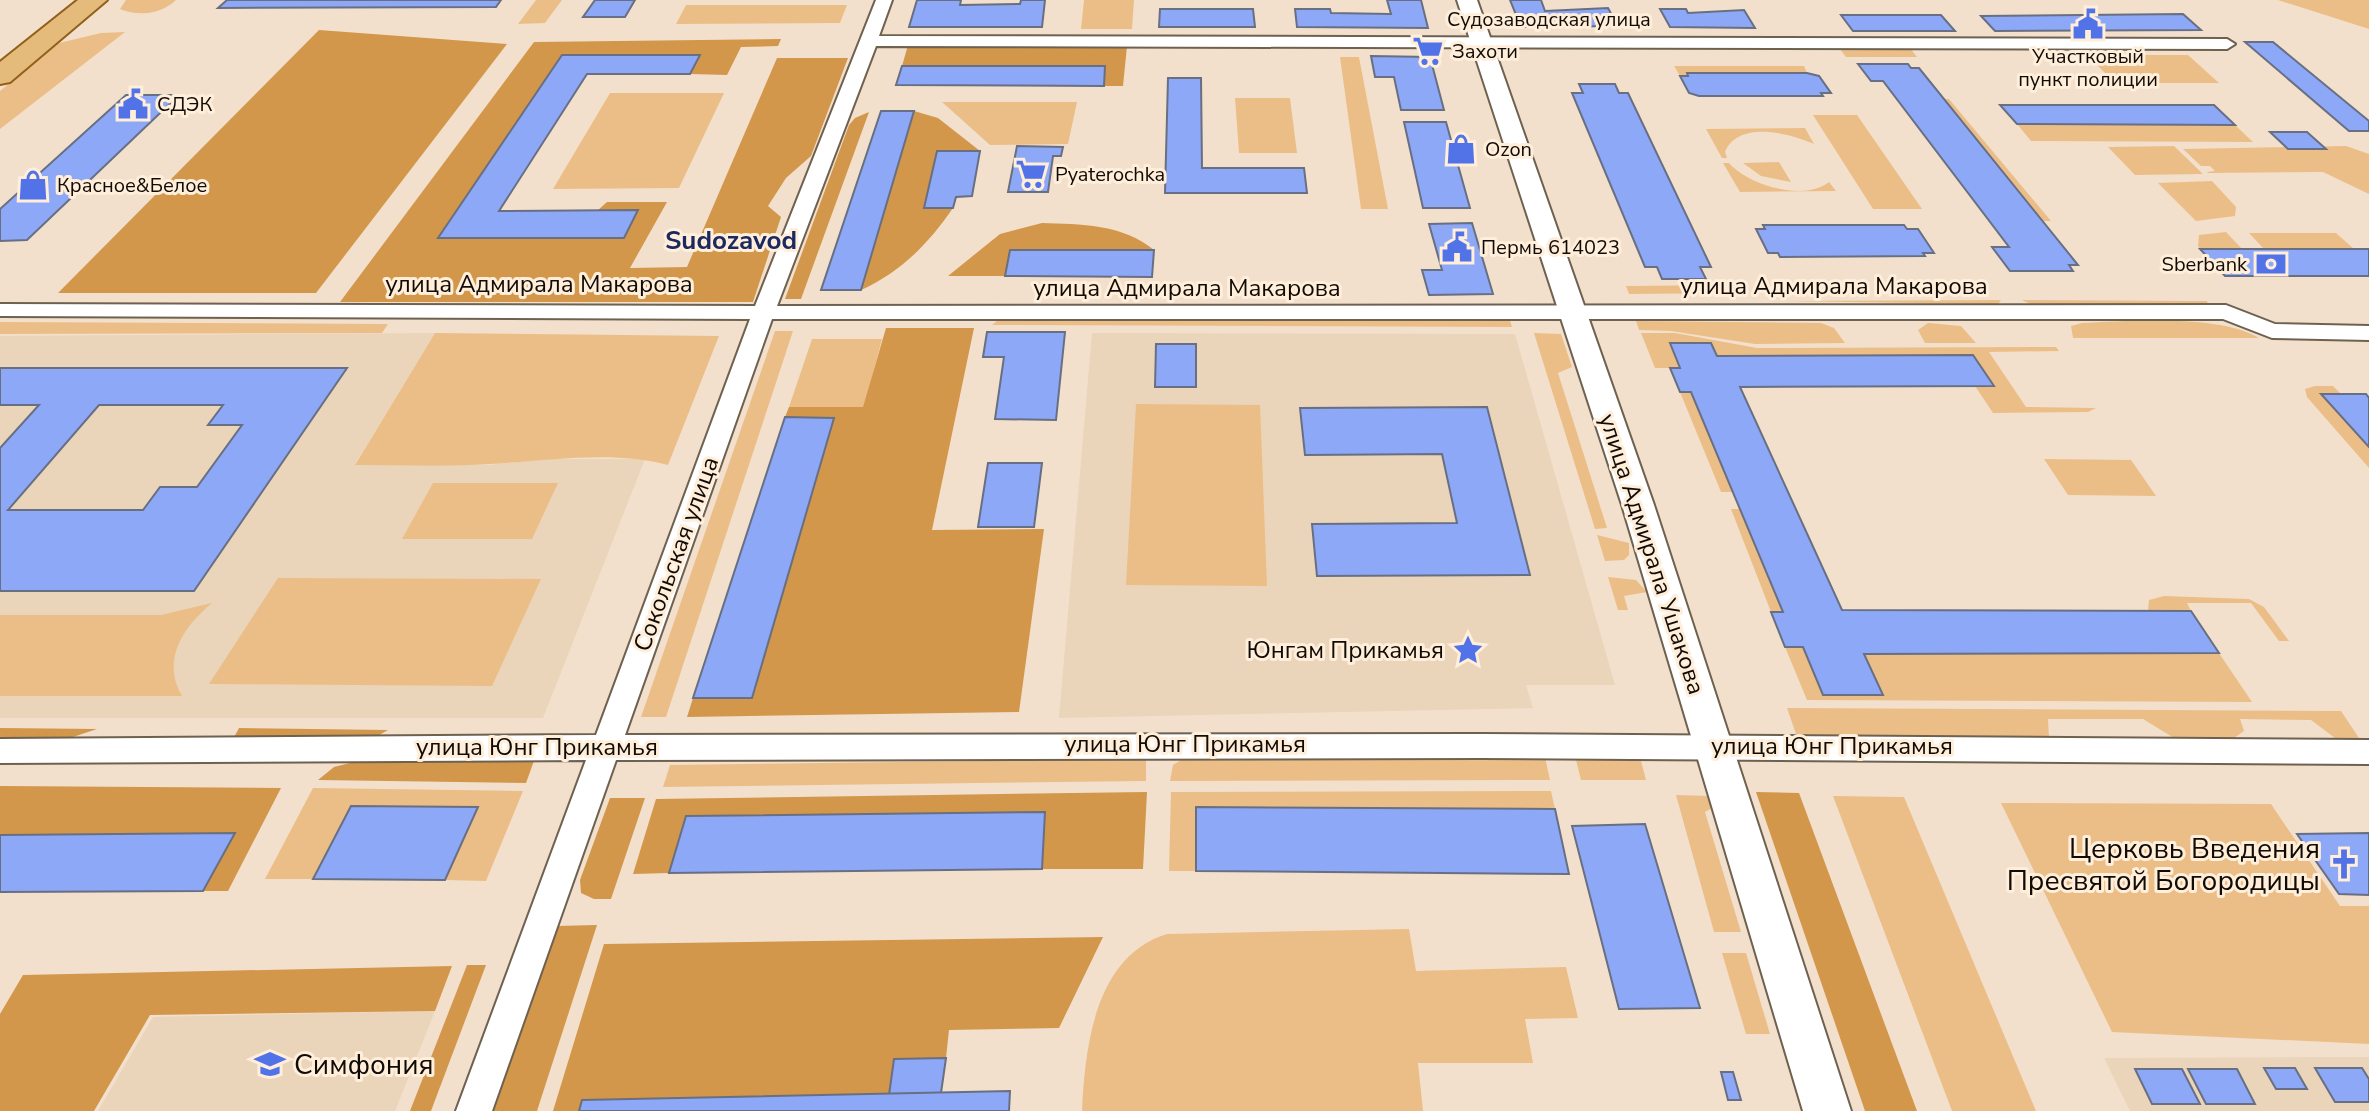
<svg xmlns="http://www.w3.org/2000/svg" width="2369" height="1111" font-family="'Nunito Sans',sans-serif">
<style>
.built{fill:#ead4ba}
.green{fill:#ecbe87}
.forest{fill:#d2974a}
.building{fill:#8da8f6;stroke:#686f83;stroke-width:2;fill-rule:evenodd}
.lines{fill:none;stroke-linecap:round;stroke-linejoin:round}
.minor-casing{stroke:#6f614f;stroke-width:4}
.tertiary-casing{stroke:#6f614f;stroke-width:4}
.primary-casing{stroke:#90601a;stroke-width:4}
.minor{fill:#fff;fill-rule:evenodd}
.tertiary{fill:#fff;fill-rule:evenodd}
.primary{fill:#e5bb7c;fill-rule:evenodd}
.labels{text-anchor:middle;stroke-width:6;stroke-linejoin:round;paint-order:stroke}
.far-street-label{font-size:20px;fill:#110b05;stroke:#ffeeda}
.far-poi-label{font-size:20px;fill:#110b05;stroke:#ffeeda;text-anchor:start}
.street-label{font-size:24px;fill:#110b05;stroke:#ffeeda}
.poi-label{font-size:24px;fill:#110b05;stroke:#ffeeda;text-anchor:end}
.far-district-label{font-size:26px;font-weight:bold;fill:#1b2961;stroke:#ffeeda}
.near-poi-label{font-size:28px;fill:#110b05;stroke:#ffeeda;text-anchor:end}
</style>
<rect width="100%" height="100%" fill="#f2e0cd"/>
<g class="built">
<path d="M435 333 355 464 488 465 545 459H645L543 718H0V336Z"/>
<path d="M1092 333 1515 334 1615 685H1526L1533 708 1059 718Z"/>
<path d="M435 1011 395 1111H98L153 1017Z"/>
<path d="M2369 1057V1111H2130L2104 1058Z"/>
</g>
<g class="green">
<path d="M126 0H176C161 14 139 17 120 9Z"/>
<path d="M536 0H562L545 23 518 24Z"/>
<path d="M1084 0H1134L1132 29H1081Z"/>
<path d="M2278 0H2369V29Z"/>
<path d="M686 5H847L840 23 676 24Z"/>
<path d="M125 32 0 129V91L59 43 101 33Z"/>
<path d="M1840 49H1911L1917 57H1846Z"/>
<path d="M2087 55H2188L2219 83H2115Z"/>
<path d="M1340 57H1359L1388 209H1361Z"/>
<path d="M1674 66H1804L1807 73H1688V76H1680Z"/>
<path d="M610 93H724L679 188 553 189Z"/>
<path d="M1235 98H1290L1297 153H1239Z"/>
<path d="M1944 99H1949L2051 221H2042Z"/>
<path d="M942 102H1077L1068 144 990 145Z"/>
<path d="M1813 115H1857L1922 209H1873Z"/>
<path d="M2017 124 2235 125 2253 142 2031 141Z"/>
<path d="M1805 128 1814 144C1790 133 1738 120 1725 152L1727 158H1722L1706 129Z"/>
<path d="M2174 146 2203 174 2135 175 2108 147Z"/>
<path d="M2346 146 2369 154V194L2323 172 2208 173 2207 172 2215 171 2210 166H2201L2183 149Z"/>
<path d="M1779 162 1791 182 1761 176 1743 163Z"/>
<path d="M1723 163H1729C1748 185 1804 202 1829 182L1836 191 1740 192Z"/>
<path d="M2212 181 2236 207 2235 216 2196 221 2158 183Z"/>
<path d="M2226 232 2242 249H2200L2198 246 2199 235Z"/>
<path d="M2249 233H2336L2354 249H2264Z"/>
<path d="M1728 285 1733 293 1629 294 1626 286Z"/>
<path d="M2001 300 1996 307 1983 304 1770 301Z"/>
<path d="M2022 300 2207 301 2208 304 2034 306Z"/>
<path d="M999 319 1510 320 1512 327 992 325Z"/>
<path d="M1636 321 1821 323 1834 328 1845 343 1755 344 1671 331 1639 330Z"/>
<path d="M0 322 388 324 382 333 0 334Z"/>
<path d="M1928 323 1961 326 1976 343H1925L1918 330Z"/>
<path d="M2082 323C2128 321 2220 314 2259 338H2073L2071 326Z"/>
<path d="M775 331H793L666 717H641Z"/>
<path d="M435 333 719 336 668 465C611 450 548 461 490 464 445 467 400 465 355 465Z"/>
<path d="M1534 333 1561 334 1572 367 1558 373 1607 528 1595 529Z"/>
<path d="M1641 333H1675L1757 348 2056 347 2059 351 1989 352 2026 407 2096 408 2088 412 1993 413 1975 386H1994L1973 355 1717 356 1710 343H1671L1680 368H1655Z"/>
<path d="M812 339H882L864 407H789Z"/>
<path d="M2315 386H2333L2341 394H2322L2369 447V468L2307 397 2305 389Z"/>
<path d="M1680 392H1691L1733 492H1721Z"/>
<path d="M1136 404 1260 405 1267 586 1126 585Z"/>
<path d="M2044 459 2131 460 2156 496 2068 495Z"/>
<path d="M433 483H558L532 539H402Z"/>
<path d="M1731 509H1740L1783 612H1771Z"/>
<path d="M1597 535 1629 543V555L1624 560 1605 561Z"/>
<path d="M1608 577 1636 580 1647 592 1624 596 1628 610H1618Z"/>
<path d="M278 578 541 579 492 686 209 684Z"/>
<path d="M2164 596 2249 599 2264 607 2289 641H2279L2251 603H2187L2191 611H2148L2149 600Z"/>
<path d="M212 603C183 627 161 660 182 696H0V615H161Z"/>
<path d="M1785 647H1803L1824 695H1882L1864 654 2219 653 2252 702 1807 700Z"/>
<path d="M1787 708 2341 711 2359 738H2335L2311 720 2240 719 2244 731 2234 738H2174L2143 719H2048L2049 738 1797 737Z"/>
<path d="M1575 756 1640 757 1646 780H1581Z"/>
<path d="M1545 757 1550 780 1170 781 1173 765 1184 758Z"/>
<path d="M1146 759V781L663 787 670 765Z"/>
<path d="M313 788 523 791 486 881 445 880 477 808 351 806 313 879H265Z"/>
<path d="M1551 791 1555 809 1196 807V871H1169L1171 792Z"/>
<path d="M1676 795 1711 796 1714 807 1705 812 1741 932H1714Z"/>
<path d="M1833 796 1904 797 2036 1111H1952Z"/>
<path d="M2001 803 2271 804 2340 906H2369V1044L2112 1032Z"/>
<path d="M1409 929 1416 971 1566 967 1578 1018 1525 1019 1533 1063H1418L1423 1111H1082C1085 1046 1095 956 1167 934Z"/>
<path d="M1722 953H1746L1770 1034H1746Z"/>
</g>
<g class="forest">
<path d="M319 30 507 44 316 293H58Z"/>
<path d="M781 39 778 46 741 47 727 75 690 74 699 55H562L439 238H624L638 211H597L607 202H667L630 268 687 267 777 58H848L811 156 786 178 768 206 781 217 753 302H340L534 42Z"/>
<path d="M908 45 1127 46 1123 86H1104L1105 66H902Z"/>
<path d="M914 111 938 118 980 151H937L925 208H953C929 243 901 272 861 290Z"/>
<path d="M869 112 801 299H785L849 125 855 118Z"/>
<path d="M1042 223C1080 224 1123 224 1154 250H1010L1005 276H948L1000 234Z"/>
<path d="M886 328H974L932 530 1044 529 1019 712 687 717 693 698H752L834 418 785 417 789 407H863Z"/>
<path d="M0 728 97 729 67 739H0Z"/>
<path d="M239 728 388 730 367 742 232 741Z"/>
<path d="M535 758 526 783 318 780 334 767 354 762Z"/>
<path d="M0 786 281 788 228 891H203L234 833 0 835Z"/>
<path d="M1147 792 1143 869H1042L1045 812 686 816 669 873 633 874 656 799Z"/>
<path d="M1756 792 1799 793 1917 1111H1865Z"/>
<path d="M610 798H645L611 899H594L581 893 580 880Z"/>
<path d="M597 925 537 1111H492L556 926Z"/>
<path d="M1103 937 1059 1028 949 1030 946 1058 889 1095 582 1100 579 1111H553L604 944Z"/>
<path d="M467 965H486L431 1111H410Z"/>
<path d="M452 966 435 1011 150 1015 94 1111H0V1014L23 975Z"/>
</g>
<g class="building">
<path d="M227 0H501L496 7 218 8Z"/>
<path d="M595 0H635L625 17H583Z"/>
<path d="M917 0H961L960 5 1020 4 1021 0H1045L1042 27H909Z"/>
<path d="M1387 0H1421L1428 28 1297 27 1295 9H1330L1331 13 1391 14Z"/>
<path d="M1510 0H1541L1545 11 1608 8 1618 26 1521 27Z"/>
<path d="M1160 9H1253L1255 27H1159Z"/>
<path d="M1660 9H1686L1688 13 1744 10 1755 28 1670 27Z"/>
<path d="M2183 14 2201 30 1995 31 1981 16Z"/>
<path d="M1841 15H1941L1955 31H1853Z"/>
<path d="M2245 42H2273L2369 121V131H2349Z"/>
<path d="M562 55H700L690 74H587L499 211 638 210 624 238H438Z"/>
<path d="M1371 56 1430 57 1444 110H1401L1394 77H1375Z"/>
<path d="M1858 64H1908L1911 68H1919L2078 265H2069L2073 271H2010L1992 247H2009L1883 81H1871Z"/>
<path d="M902 66H1105L1104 86 896 85Z"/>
<path d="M1687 73H1807L1819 76 1831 93H1821L1823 96H1699L1689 93 1680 76H1688Z"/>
<path d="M1168 78H1201L1202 168H1304L1307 193H1165Z"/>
<path d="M1579 84H1615L1619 93H1628L1711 267H1700L1706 279H1662L1657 267H1645L1572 93H1583Z"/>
<path d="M126 95H179L27 240 0 241V209Z"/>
<path d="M2000 105H2214L2235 125 2017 124Z"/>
<path d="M881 111H914L861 290H821Z"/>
<path d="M1404 122H1446L1470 208H1423Z"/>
<path d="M2270 132H2307L2326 149H2288Z"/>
<path d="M1017 146 1063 147 1061 156H1053L1048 192H1008Z"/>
<path d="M937 151H980L972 196 956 197 953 208H924Z"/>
<path d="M1472 223 1493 294 1429 295 1422 270H1442L1429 224Z"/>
<path d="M1763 225H1904L1907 229H1918L1934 253H1923L1925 256 1780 257 1778 253H1768L1756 229H1765Z"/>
<path d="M2200 249H2369V276H2225Z"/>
<path d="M1010 250H1154L1152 277 1005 276Z"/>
<path d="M987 332H1065L1056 420 995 419 1004 357H983Z"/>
<path d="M1670 343H1711L1717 356 1973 355 1994 386 1740 387 1842 610 2191 611 2219 653 1864 654 1883 695H1823L1803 647H1785L1771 612H1783L1691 392H1680L1670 368H1680Z"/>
<path d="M1156 344H1196V387H1155Z"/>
<path d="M0 368H347L194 591H0V448L39 405H0ZM99 405H223L208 425H242L197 487H160L143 510H8Z"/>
<path d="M2321 394H2366L2369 398V447Z"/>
<path d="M1487 407 1530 575 1317 576 1312 524 1457 523 1442 454 1305 455 1300 408Z"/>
<path d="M785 417 834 418 752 698H693Z"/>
<path d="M988 463H1042L1034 527H978Z"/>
<path d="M351 806 478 807 445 880 313 879Z"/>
<path d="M1196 807 1555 809 1569 874 1196 871Z"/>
<path d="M1045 812 1042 869 669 873 686 816Z"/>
<path d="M1645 824 1700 1008 1619 1009 1572 826Z"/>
<path d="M235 833 203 891 0 892V835Z"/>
<path d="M2369 833V895L2339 894 2297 834Z"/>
<path d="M946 1058 941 1093 889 1095 894 1059Z"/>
<path d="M2264 1068H2295L2307 1089H2276Z"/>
<path d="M2315 1068H2362L2369 1079V1102H2335Z"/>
<path d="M2135 1069H2182L2200 1104H2152Z"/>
<path d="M2188 1069H2237L2255 1104H2206Z"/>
<path d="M1721 1072H1733L1741 1100H1728Z"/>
<path d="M1010 1091 1009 1111H579L582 1100Z"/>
</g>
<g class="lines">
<g class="minor-casing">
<path id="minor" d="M876 0H892L879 36 2227 39 2235 44 2227 49 876 46 777 306 2226 305 2275 324 2369 326V340L2272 338 2223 319H772L625 735 1481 734 2369 740V764L1481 758 616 760 492 1111H456L586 760 0 763V739L596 735 750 319 0 316V304L755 306Z"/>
</g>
<g class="tertiary-casing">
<path id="tertiary" d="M1457 0H1477L1654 505 1851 1111H1803L1622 505Z"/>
</g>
<g class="primary-casing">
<path id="primary" d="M78 0H107L10 82 0 84V62Z"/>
</g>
<use href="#minor" class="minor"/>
<use href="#tertiary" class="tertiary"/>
<use href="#primary" class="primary"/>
</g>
<defs>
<g id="civic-bare" transform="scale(2.4)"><path d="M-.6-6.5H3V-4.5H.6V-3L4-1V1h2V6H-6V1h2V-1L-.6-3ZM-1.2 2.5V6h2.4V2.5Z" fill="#5273e8" stroke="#ffeeda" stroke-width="2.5" paint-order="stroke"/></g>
<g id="supermarket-bare" transform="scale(2.4)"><path d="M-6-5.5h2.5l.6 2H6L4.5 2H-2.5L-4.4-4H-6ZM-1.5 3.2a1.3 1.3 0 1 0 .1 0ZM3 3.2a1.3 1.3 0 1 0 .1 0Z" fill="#5273e8" stroke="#ffeeda" stroke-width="2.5" paint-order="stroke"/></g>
<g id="shop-bare" transform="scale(2.4)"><path d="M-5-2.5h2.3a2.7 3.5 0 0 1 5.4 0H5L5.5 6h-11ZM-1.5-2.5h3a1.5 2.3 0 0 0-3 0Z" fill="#5273e8" stroke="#ffeeda" stroke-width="2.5" paint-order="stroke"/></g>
<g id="bank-bare" transform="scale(2.4)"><path d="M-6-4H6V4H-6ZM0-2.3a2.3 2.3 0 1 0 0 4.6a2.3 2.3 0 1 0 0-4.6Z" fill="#5273e8" stroke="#ffeeda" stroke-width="2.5" paint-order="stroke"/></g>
<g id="sight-bare" transform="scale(2.4)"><path d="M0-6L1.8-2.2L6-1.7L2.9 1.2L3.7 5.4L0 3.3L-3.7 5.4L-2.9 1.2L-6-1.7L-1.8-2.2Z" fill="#5273e8" stroke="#ffeeda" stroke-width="2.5" paint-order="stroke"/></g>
<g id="church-bare" transform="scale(2.4)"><path d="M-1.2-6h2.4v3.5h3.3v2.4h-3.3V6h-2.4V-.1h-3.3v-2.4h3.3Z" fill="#5273e8" stroke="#ffeeda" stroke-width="2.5" paint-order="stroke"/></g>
<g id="school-bare" transform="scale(2.4)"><path d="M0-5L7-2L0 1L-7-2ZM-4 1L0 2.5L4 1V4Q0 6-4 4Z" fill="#5273e8" stroke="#ffeeda" stroke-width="2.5" paint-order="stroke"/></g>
</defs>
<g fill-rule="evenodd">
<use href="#civic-bare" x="2088" y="24"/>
<use href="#supermarket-bare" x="1428" y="51"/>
<use href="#civic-bare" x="133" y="104"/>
<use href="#shop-bare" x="1461" y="149"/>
<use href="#supermarket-bare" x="1031" y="174"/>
<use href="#shop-bare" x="33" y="185"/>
<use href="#civic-bare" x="1457" y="247"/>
<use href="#bank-bare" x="2271" y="264"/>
<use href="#sight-bare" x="1468" y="650"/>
<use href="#church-bare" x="2344" y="864"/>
<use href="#school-bare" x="270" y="1064"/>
</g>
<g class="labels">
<g class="far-street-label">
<text x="1549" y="26">Судозаводская улица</text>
</g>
<g class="far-poi-label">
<text x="1452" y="58">Захоти</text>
<text x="2088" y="63" text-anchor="middle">Участковый<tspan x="2088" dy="23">пункт полиции</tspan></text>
<text x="157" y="111">СДЭК</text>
<text x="1485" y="156">Ozon</text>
<text x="1055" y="181">Pyaterochka</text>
<text x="57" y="192">Красное&amp;Белое</text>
<text x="1481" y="254">Пермь 614023</text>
<text x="2247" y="271" text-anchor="end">Sberbank</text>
</g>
<g class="street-label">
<text x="539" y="292">улица Адмирала Макарова</text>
<text x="1834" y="294">улица Адмирала Макарова</text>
<text x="1187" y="296">улица Адмирала Макарова</text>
<text transform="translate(676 554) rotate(-70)" y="8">Сокольская улица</text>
<text transform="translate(1652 554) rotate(72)" y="8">улица Адмирала Ушакова</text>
<text x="1185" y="752">улица Юнг Прикамья</text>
<text x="1832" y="754">улица Юнг Прикамья</text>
<text x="537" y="755">улица Юнг Прикамья</text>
</g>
<g class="poi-label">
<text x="1444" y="658">Юнгам Прикамья</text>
</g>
<g class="far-district-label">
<text x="731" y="249">Sudozavod</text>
</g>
<g class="near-poi-label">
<text x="2320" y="858">Церковь Введения<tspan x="2320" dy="32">Пресвятой Богородицы</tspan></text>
<text x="294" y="1074" text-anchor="start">Симфония</text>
</g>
</g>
</svg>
